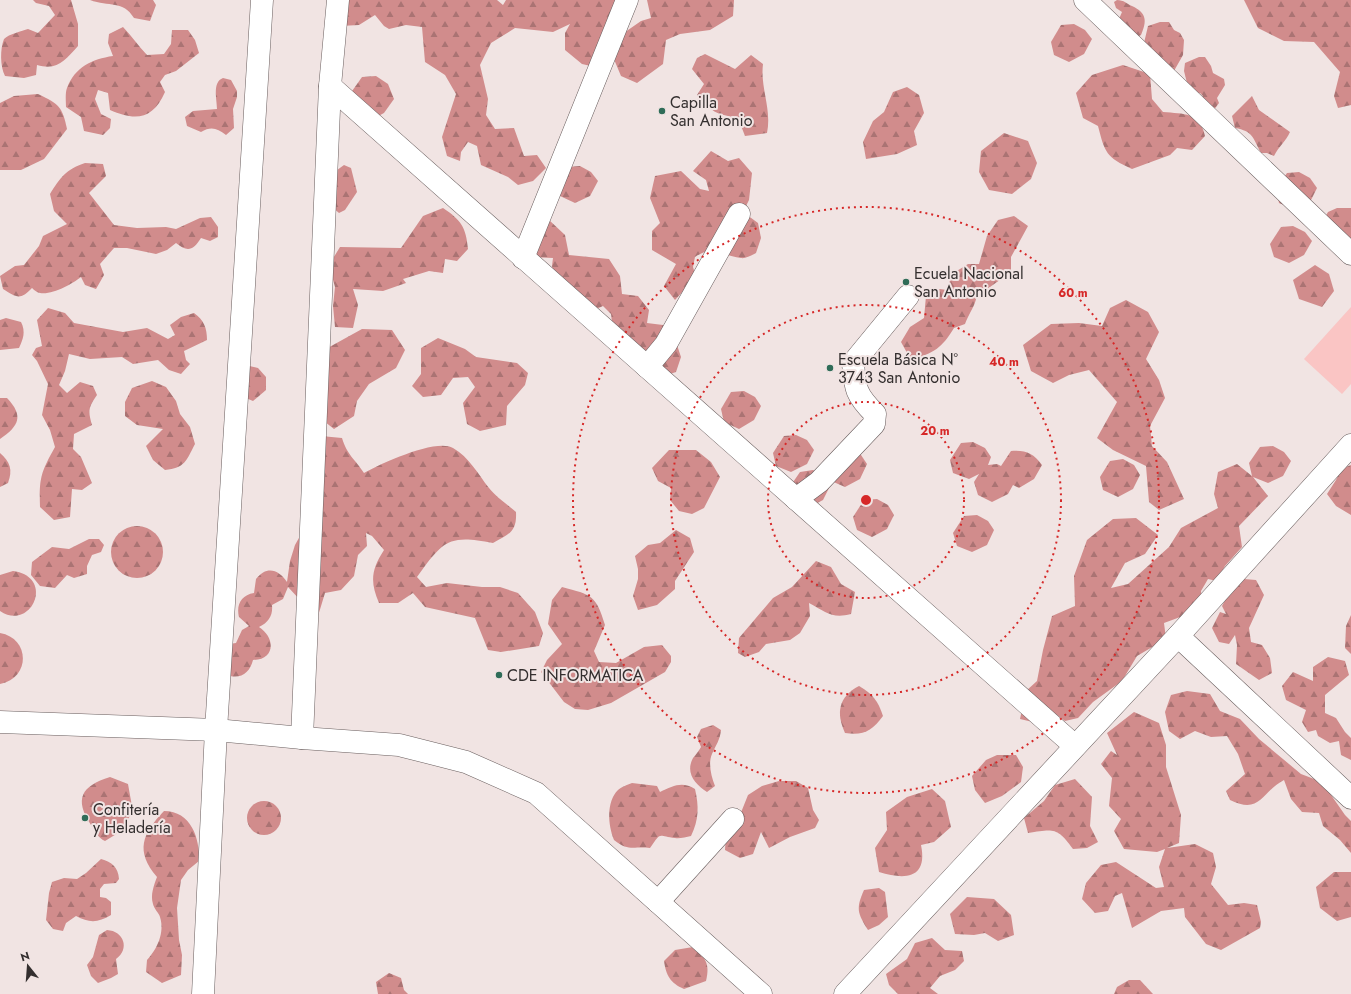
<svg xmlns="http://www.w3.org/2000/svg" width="1351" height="994" font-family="Jost,sans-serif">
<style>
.grass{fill:#fac5c4}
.forest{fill:url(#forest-firs)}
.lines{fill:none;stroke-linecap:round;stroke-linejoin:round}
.minor-casing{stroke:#695e5e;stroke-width:23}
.minor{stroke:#fff;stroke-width:22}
.ring{fill:none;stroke:#d62828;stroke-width:2;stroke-dasharray:2 4}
.poi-dot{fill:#2f6c58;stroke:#f1e4e3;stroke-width:1.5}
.labels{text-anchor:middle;stroke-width:4;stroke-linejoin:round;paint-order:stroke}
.poi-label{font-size:16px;fill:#342f2f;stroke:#f1e4e3;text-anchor:start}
.centre{fill:#d62828;stroke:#f1e4e3;stroke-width:2}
.ring-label{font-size:12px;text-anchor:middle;font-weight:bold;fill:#d62828;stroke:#f1e4e3;stroke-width:4;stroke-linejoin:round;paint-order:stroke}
</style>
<defs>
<pattern id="forest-firs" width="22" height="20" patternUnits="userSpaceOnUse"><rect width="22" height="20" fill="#d18c8c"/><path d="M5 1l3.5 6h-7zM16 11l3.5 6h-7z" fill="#aa7373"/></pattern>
</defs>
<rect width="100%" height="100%" fill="#f1e4e3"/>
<path class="grass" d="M1351 307V384L1342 394 1304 359Z"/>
<g class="forest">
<path d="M33 0H71L78 24V46C65 60 58 71 37 65L36 75 24 78 5 76C0 66 0 49 4 39 9 34 22 31 28 29L38 33 55 15 49 6 36 3Z"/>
<path d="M90 0H153L156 5 150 21 134 18C123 0 109 7 90 0Z"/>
<path d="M328 0H497L503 5 506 0H622L608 44 641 21 651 18 647 0H734L733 16 710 30 680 34 666 40 663 64 637 83 621 76 608 45 595 67 582 64 565 50V33L570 24 553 32 515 28 491 43 480 65 488 99 486 115 495 129 514 128 524 156 537 155 546 168 533 181 518 185 508 177 481 165 477 146 468 142 461 152 460 161 447 156 442 137 456 94 445 75 425 62 422 27 406 25 389 29 384 26 375 15 359 25 340 26Z"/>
<path d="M1117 0C1124 0 1127 4 1132 6 1147 13 1147 21 1141 35L1133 39 1116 26 1122 12 1116 8 1114 2Z"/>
<path d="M1244 0H1351V105L1338 108 1334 96 1340 72 1314 42 1284 41 1258 28Z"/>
<path d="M1160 22H1169L1174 30 1180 33 1184 40 1183 55 1170 78 1144 43 1148 26Z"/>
<path d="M1074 24 1085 30 1092 39 1084 54 1069 62 1054 55 1051 42 1061 25Z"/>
<path d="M123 27C132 36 138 46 147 55L164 54 171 44 172 30H188L195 40 199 53 176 71 165 75 160 82 165 92C153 120 135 121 110 110L108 93 98 90 95 99 101 114 111 119 110 128 103 135 84 131 81 117 66 107C66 101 65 93 67 88 75 67 92 59 113 56L108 43 109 34Z"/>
<path d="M705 54 735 69 751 55 763 64C760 88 772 109 767 133L745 136 738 118C715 114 712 112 697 95L704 84 692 69 697 58Z"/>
<path d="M1199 57H1205L1211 66 1213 73 1224 79 1225 85 1217 98 1219 103 1213 111 1198 103 1203 96 1200 93 1195 94 1189 91 1184 71 1185 63Z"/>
<path d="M1123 65 1150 74 1152 99 1163 112C1184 114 1200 112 1205 136L1192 150 1177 148 1170 155 1132 169C1106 157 1105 153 1098 126L1083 118 1076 93 1092 75Z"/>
<path d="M376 76 388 84 394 99 384 113 367 122 350 94 362 77Z"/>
<path d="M223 78 231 80 237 91V97L233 109 234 128 226 135C217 128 211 126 201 132L187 126 185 117 193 111 217 109C217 99 212 82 223 78Z"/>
<path d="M907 87 919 95 924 113 914 131 917 145 897 154 866 159 863 142 873 121 884 112 893 92Z"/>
<path d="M38 94C59 104 62 106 67 129L44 159 21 170H0V103L14 96Z"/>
<path d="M1252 96 1259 110 1290 132C1286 141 1279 146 1274 156L1267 153H1261C1253 138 1253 131 1235 128L1232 116Z"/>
<path d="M1004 133 1028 141 1037 163 1031 179 1012 194 989 190 979 172 981 151Z"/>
<path d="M711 151 728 161 739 158 752 173 749 200 743 212 758 223 761 238 756 253C752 255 745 259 741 258 722 256 714 244 695 257L693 267 696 277 675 300 664 286 676 264 652 250V231L660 223 650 198 655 176 681 171 700 189 709 191 706 180 693 171Z"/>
<path d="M85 163 103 164 106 176 89 193 114 225 137 228 166 227 176 229 200 218 211 217 218 227V237L210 241 201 238C193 251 187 252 176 243L167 250 156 254 127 248H114L100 264 104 275 96 289 85 285 81 277C72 284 53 295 40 293 38 293 34 290 32 288 20 301 16 297 3 289L0 276 15 266 24 265 39 246 43 236 67 224 54 211 50 194C60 178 66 169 85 163Z"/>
<path d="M344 165 351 168 357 192 345 210 339 213 332 207 333 173Z"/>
<path d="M580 166 591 172 598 181 590 196 575 203 560 196 556 183 567 167Z"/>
<path d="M1299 172 1310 178 1317 188 1310 202 1294 209 1279 203 1276 189 1287 173Z"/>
<path d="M443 208C461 220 466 227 468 249L457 261 445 259 443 273 429 271 403 279 406 283 383 291 353 289 358 305 353 328 335 327 333 306 335 287 329 265 340 247 401 248 423 216Z"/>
<path d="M1337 208H1351V252L1324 219 1328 212Z"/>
<path d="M1014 216 1028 226 1011 257V272L990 287 977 294C976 305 969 313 965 324L954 328C942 348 934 353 911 360L901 342 910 327 924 318 926 296 940 289 947 290 952 274 968 264H979L987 236 998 220Z"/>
<path d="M548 219 565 235 569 255 609 259 620 276 622 294 638 296 649 310 647 323 663 325 674 336 681 357 676 372 664 376 613 330 611 314 603 306 592 311 554 277 552 266 553 258 531 257Z"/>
<path d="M1293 226 1305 232 1312 241 1304 255 1289 263 1274 257 1270 244 1281 227Z"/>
<path d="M1315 265 1329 274 1334 291 1322 307 1299 299 1293 280Z"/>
<path d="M1126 300 1148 312 1159 332 1146 359 1159 380 1165 398 1150 426 1152 446 1167 462 1184 499 1159 510 1149 502 1146 466 1113 450 1097 438 1117 402 1089 370 1069 375 1053 383 1031 371 1023 345 1051 324 1079 323 1102 326 1110 308Z"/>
<path d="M48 308 65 313 74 323 123 332 147 328 168 339 175 335 170 325 181 317 194 313C204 320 207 328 207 340L184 351 186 360 190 364 181 374 169 370 158 360 133 364 122 357 90 359 69 354 65 371 59 385 67 393 80 382 93 386 97 395C88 408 88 411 92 425L74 434 73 449 81 457 92 483 82 490 72 489 70 517 54 520 40 507C39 478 41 472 55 447L50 430 42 415 48 384 37 361 32 355 36 348 42 346 37 320Z"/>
<path d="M6 318 21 322C26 332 23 339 19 348L0 350V320Z"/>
<path d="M362 329 392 330 405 350 396 368 369 384 357 401 354 416 334 429 320 418 324 350Z"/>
<path d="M438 338 465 349 476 357 517 363 528 373 525 385 507 406 506 425 480 431 467 424 463 403 475 387 468 377 453 378 441 395 423 397 412 386 421 374V348Z"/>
<path d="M245 365 258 368 266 377V390L253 401 241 396Z"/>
<path d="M152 381 166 387 176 401 180 414 190 427 195 444C186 461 185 468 165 470L153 460 146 446 163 429 137 425 125 416V402L132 388Z"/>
<path d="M744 391 755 397 761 406 754 420 739 429 724 422 721 409 731 392Z"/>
<path d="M0 398H7C24 416 19 426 0 439Z"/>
<path d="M796 435 807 440 814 450 807 464 791 472 776 466 773 453 784 436Z"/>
<path d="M321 436 342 438C347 455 355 459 364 473 380 464 436 438 453 448 469 457 478 474 489 488 496 497 508 505 516 512 517 532 509 534 493 543 448 534 443 541 417 577L426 587 447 583 482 587H500L518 593 535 612 543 633 539 646 501 652 488 650 475 618 425 607 413 593 398 603H379C370 582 371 570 384 550L372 536 366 533 367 546 358 555 354 576 341 590 325 593 318 616H306L301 601 288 587 283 599 272 605C273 615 269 622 259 627 276 638 275 660 253 660 250 673 240 680 227 675L229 644 236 643 242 630 249 626 239 617C236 605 241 595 254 593L256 579C267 565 279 570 287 582L290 561 295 545 310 518Z"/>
<path d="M973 442 985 448 991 457 988 465 997 464 1001 466 1011 451C1026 450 1033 453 1042 465L1034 479 1019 488 1013 485 1008 494 992 502 978 495 974 482 979 474 969 479 953 473 950 460 961 443Z"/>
<path d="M1273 446 1284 452 1291 461 1283 476 1268 483 1253 477 1268 496 1239 526 1242 547 1225 566 1217 581 1208 579 1201 591 1202 609 1164 623 1166 639 1137 656 1122 681 1093 702 1078 718 1065 721 1057 715 1037 723 1020 719 1026 691 1037 681 1043 650 1052 616 1075 606 1074 576 1087 540 1113 519 1136 518 1158 535 1145 554 1125 563 1111 588 1128 584 1169 547 1181 528 1218 508 1214 494 1218 472 1237 464 1252 476 1249 463 1260 447Z"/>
<path d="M850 449 861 455 867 464 860 479 845 487 829 480Z"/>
<path d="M669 450H696L711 462 720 477 704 508 692 514 679 511 670 500 671 488 658 481 652 468Z"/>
<path d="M0 453C10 462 13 469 8 483L0 487Z"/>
<path d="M1123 459 1134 465 1140 475 1133 489 1118 497 1103 490 1100 477 1110 461Z"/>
<path d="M1351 465V515L1336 506 1327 494 1336 480 1341 469Z"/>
<path d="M813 470 824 476 830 486 823 500 808 508 789 488 800 472Z"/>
<path d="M877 499 888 505 894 515 887 529 872 537 857 530 853 517 864 500Z"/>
<path d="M977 515 988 521 994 530 987 545 972 552 957 546 953 533 964 516Z"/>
<circle cx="137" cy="552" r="26"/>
<path d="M676 530 690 538 694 552 675 581V589L657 605 638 610 633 596 638 579V569L635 556 648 545 660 543Z"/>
<path d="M89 539H99L104 545 101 552 92 555 87 566V574L74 578 67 575 55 588 40 586 31 575 32 562 52 547 69 549Z"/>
<path d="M816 561 831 567 841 584 855 592 851 614C832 619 826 612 809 603L810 616 800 633 790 640 766 644 759 652 745 657 738 653 739 638 773 598 792 587Z"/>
<path d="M13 571C56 577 31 632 0 611V575Z"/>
<path d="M1244 579 1256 580 1264 595 1249 628 1251 642 1262 645 1270 658 1272 673 1259 680 1236 664 1237 645 1235 635 1229 644 1219 642 1212 628 1220 612 1226 614 1222 606 1229 593Z"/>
<path d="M562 587C592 595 596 595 605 625L594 651 599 662 616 663 644 647 662 645 671 656V662L665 672 611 703 588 710 575 709 564 702 541 672 547 660 562 644 548 624 552 600Z"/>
<path d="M1351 615V654L1345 648 1346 626Z"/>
<path d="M0 633C30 638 31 678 0 684Z"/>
<path d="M1328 657 1345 661 1349 675 1325 695V713L1336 718 1345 732 1351 738V760L1341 755 1339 741 1330 743 1318 736 1316 730 1308 732 1302 722 1306 710 1286 700 1282 686 1293 672 1313 681V667Z"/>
<path d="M859 686C873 694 878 701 883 716 872 731 863 736 845 733 836 713 838 697 859 686Z"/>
<path d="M1187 691 1210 694 1220 711 1240 719 1259 739 1301 774 1322 782 1345 815 1351 821V853L1340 840 1323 826 1319 813 1302 812 1291 799 1284 780C1261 792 1261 815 1230 800L1226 791 1245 774 1238 754 1227 736 1211 737 1195 731 1180 739 1169 731 1165 712 1171 695Z"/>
<path d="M1134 712 1159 723 1166 745V767L1181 815 1179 843 1167 848 1195 844 1213 853 1216 867 1211 884 1228 905 1244 903 1257 905 1261 922 1260 928 1221 950 1206 944 1185 917 1184 908 1161 911 1132 928 1122 893 1115 896 1108 911 1095 913 1082 899 1086 883 1101 865 1116 862 1156 888 1164 887 1159 867 1165 849 1157 852 1124 849 1114 831 1121 819 1109 806 1112 778 1101 764 1111 751 1117 755 1107 733Z"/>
<path d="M713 725 721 730C720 740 716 745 712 754 708 763 711 776 715 786L707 792C695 784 685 773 693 758 696 754 699 751 701 747L697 737 701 729Z"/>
<path d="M997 755H1016L1023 767 1021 782 1002 796 985 803 975 790 972 776 986 760Z"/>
<path d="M110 777 128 784 133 812 118 833 105 841C98 838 95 831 91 825 74 799 81 786 110 777Z"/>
<path d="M1075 779 1092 797 1090 826 1098 842 1087 848 1073 849C1057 827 1054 829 1028 833L1024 818 1044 801 1055 785Z"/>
<path d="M779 781H796L808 788 813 810 819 820 815 828 790 837 769 848 761 832 753 854 740 858 725 850 726 835 742 810 748 795 762 786Z"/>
<path d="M632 783 657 786 660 792C673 786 682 781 695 789 699 806 699 820 691 836 686 837 679 839 675 838 657 836 662 831 650 848 633 846 629 852 614 840 608 825 606 802 618 790 621 787 627 785 632 783Z"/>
<path d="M932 789 945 801 951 827 934 842 921 845C928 879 905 880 879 872L875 848 887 830 886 812 907 797Z"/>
<circle cx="264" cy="818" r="17"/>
<path d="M164 811C191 811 200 838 199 861L188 870 181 880 177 908 179 940 182 955 181 975 162 983 146 972 147 960C157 949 165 933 160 917 159 913 154 909 153 904 150 895 154 885 157 877 135 851 142 834 164 811Z"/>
<path d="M101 859C112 862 118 867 119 879L116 883 104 884 100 889V897L106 898 111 902V915C98 923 89 923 76 916L66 923 63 931 53 929 46 920 49 893 52 882 64 878 77 879 86 873Z"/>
<path d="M1334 872H1351V917L1337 921 1320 908 1316 887Z"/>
<path d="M879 888 885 892 888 917 879 925 868 930C857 913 856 908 864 890Z"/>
<path d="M967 897 994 899 1011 915 1014 935 998 941 985 933 974 935 955 934 950 914Z"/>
<path d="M107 930C124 931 130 949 116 959L118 974 111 978 98 983 91 976 87 965 93 957 99 935Z"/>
<path d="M932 938 945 950 962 951 964 961 955 970 940 976 930 988 938 994H898L889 985 886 974 907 959 915 943Z"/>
<path d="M693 947C706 958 710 964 706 981L684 989C670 983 666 975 664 961L675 950Z"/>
<path d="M389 973 401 978 404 990 408 994H378L376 982Z"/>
<path d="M1129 980H1140L1153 994H1114L1117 987Z"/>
</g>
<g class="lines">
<g class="minor-casing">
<g id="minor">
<path d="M1085 0 1351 254"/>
<path d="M330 86 1075 746"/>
<path d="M523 258 627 0"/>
<path d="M647 367 666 344 739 214"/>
<path d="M796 499 819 482 874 424 875 414C856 395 855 389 853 363L908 296"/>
<path d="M1178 636 1351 798"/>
<path d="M0 722 216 730 302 738 399 745 466 762 536 793 761 994"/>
<path d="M302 738 330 86 338 0"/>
<path d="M658 902 733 819"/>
<path d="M203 994 216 730 262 0"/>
<path d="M845 994 1178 636 1351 445"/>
</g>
</g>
<use href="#minor" class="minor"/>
</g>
<g class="ring">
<circle cx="866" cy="500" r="98"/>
<circle cx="866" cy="500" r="195"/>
<circle cx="866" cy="500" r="293"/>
</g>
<g class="poi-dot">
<circle cx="662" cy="111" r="4"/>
<circle cx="906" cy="282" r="4"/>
<circle cx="830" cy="368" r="4"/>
<circle cx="499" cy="675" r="4"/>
<circle cx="85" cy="818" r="4"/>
</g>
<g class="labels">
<g class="poi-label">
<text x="670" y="108">Capilla<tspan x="670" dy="18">San Antonio</tspan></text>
<text x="914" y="279">Ecuela Nacional<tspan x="914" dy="18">San Antonio</tspan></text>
<text x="838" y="365">Escuela Básica N°<tspan x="838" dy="18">3743 San Antonio</tspan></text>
<text x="507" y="681">CDE INFORMATICA</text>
<text x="93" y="815">Confitería<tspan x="93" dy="18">y Heladería</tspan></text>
</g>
</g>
<circle cx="866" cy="500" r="6" class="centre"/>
<g class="ring-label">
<text x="1073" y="297">60 m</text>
<text x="1004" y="366">40 m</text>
<text x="935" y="435">20 m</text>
</g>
<g transform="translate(28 966) rotate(343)" stroke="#f1e4e3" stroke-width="3" paint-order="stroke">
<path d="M0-3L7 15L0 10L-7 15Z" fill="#342f2f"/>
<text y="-6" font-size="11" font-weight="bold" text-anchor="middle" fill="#342f2f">N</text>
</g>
</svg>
